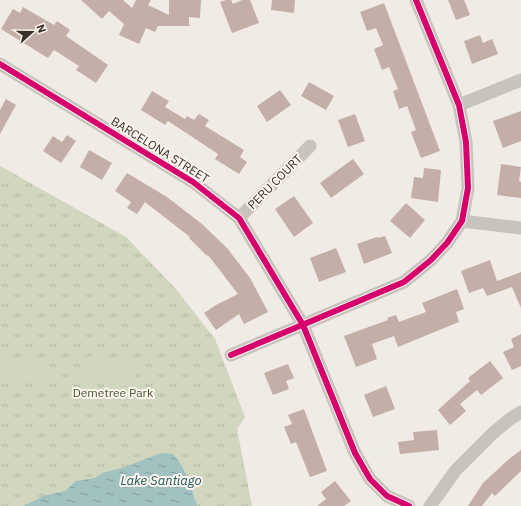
<svg xmlns="http://www.w3.org/2000/svg" width="521" height="506" font-family="'IBM Plex Sans',sans-serif">
<style>
.park{fill:url(#park-tufts)}
.garden{fill:#d1d6bf}
.water{fill:url(#water-ripples)}
.building{fill:#c3afa7}
.lines{fill:none;stroke-linecap:round;stroke-linejoin:round}
.minor{stroke:#c9c3be;stroke-width:13}
.cycleway-casing{stroke:#fbf5ee;stroke-width:8}
.cycleway{stroke:#d6006c;stroke-width:6}
.labels{text-anchor:middle;stroke-width:4;stroke-linejoin:round;paint-order:stroke}
.street-label{font-size:12px;fill:#3b302b;stroke:#fbf5ee}
.park-label{font-size:12px;fill:#4a5a2e;stroke:#fbf5ee}
.water-label{font-size:13px;font-style:italic;fill:#1f5a5e;stroke:#fbf5ee}
</style>
<defs>
<pattern id="park-tufts" width="24" height="20" patternUnits="userSpaceOnUse"><rect width="24" height="20" fill="#d1d6bf"/><path d="M3 7l-1-3M5 7V3M7 7l1-3M15 17l-1-3M17 17v-4M19 17l1-3" fill="none" stroke="#b4b8a4"/></pattern>
<pattern id="water-ripples" width="26" height="14" patternUnits="userSpaceOnUse"><rect width="26" height="14" fill="#a1c2c1"/><path d="M2 4q2-2 4 0t4 0M15 11q2-2 4 0t4 0" fill="none" stroke="#849e9d"/></pattern>
</defs>
<rect width="100%" height="100%" fill="#f0ebe5"/>
<path class="park" d="M0 166 126 237 175 288 215 339 245 417 237 429 252 506H0Z"/>
<g class="garden">
<path d="M87 356 136 361 134 387 85 383Z"/>
<path d="M3 359 45 364 43 383 1 379Z"/>
</g>
<path class="water" d="M161 453 173 454C187 470 191 487 197 506H24L43 496 65 491 76 481 95 478 102 473 122 468Z"/>
<g class="building">
<path d="M81 0H123L132 8 136 0H151L148 5 169 15V0H201L200 18 189 17V25L191 26H158L155 32 146 28 139 44 119 35 124 24 109 11 102 19Z"/>
<path d="M226 0H231L233 4 242 0H250L259 23 232 33 220 2Z"/>
<path d="M272 0H295L294 13 271 10Z"/>
<path d="M448 0H464L470 15 456 20Z"/>
<path d="M384 3 440 151 421 158 411 132 416 130 407 106 399 109 393 91 398 89 389 67 382 70 374 49 383 45 376 28 367 31 360 12Z"/>
<path d="M23 7 54 25 57 21 70 30 66 36 108 65 96 83 76 70 79 66 54 50 48 58 1 29 13 9 20 13Z"/>
<path d="M480 35 483 43 492 39 498 54 472 64 464 41Z"/>
<path d="M309 82 334 96 326 110 301 96Z"/>
<path d="M280 90 291 105 267 122 257 106Z"/>
<path d="M152 91 169 101 165 107 185 119 187 116 194 120 199 114 209 120 205 126 244 150 240 157 247 162 239 174 215 159 218 154 168 121 165 125 141 110Z"/>
<path d="M6 99 16 105 0 134V110Z"/>
<path d="M521 111V141L503 148 493 121Z"/>
<path d="M355 114 365 141 348 147 338 120Z"/>
<path d="M67 135 76 141 61 163 43 151 53 136 62 142Z"/>
<path d="M89 150 112 163 102 180 80 167Z"/>
<path d="M353 159 364 174 331 198 320 183Z"/>
<path d="M501 164 521 167 519 181 521 182V198L497 195Z"/>
<path d="M424 168 441 170 438 202 411 198 414 177 423 178Z"/>
<path d="M127 173 167 197 202 224 227 248 250 278 268 312 244 324 239 314 216 330 204 313 216 305 238 294 208 255 207 256 189 238 190 237 145 202 137 214 127 208 131 202 115 191Z"/>
<path d="M294 196 313 223 294 237 275 209Z"/>
<path d="M406 203 425 220 410 238 390 221Z"/>
<path d="M385 236 392 253 364 264 357 244 377 237 378 238Z"/>
<path d="M336 248 346 272 319 282 310 258Z"/>
<path d="M490 260 497 281 521 272V308L512 287 487 296 483 288 469 293 461 271Z"/>
<path d="M457 289 464 309 456 312 459 322 398 347 394 336 372 344 377 359 356 367 344 336 388 320 387 318 396 315 399 322 426 312 422 303Z"/>
<path d="M521 334V366L512 370 503 352 514 347 511 339Z"/>
<path d="M490 361 503 378 481 395 477 390 460 404 466 411 450 425 438 410 470 381 468 378Z"/>
<path d="M288 364 294 378 286 381 289 389 273 395 264 373Z"/>
<path d="M386 386 395 409 373 417 364 395Z"/>
<path d="M304 409 327 471 310 477 296 442 291 444 284 427 292 424 288 415Z"/>
<path d="M437 430 439 450 400 454 398 442 414 440 413 432Z"/>
<path d="M521 450V471L495 496 492 493 482 506H468L483 483 509 459Z"/>
<path d="M335 481 351 501 344 506H317L326 499 321 492Z"/>
</g>
<g class="lines">
<g class="minor">
<path d="M0 64 193 182 239 218 303 325 355 453 370 479 387 496 409 506"/>
<path d="M459 105 521 80"/>
<path d="M239 218 310 146"/>
<path d="M462 221 521 228"/>
<path d="M231 355 404 282 431 260 447 243 462 221 468 188 466 142 459 105 416 0"/>
<path d="M430 506 456 470 493 433 510 419 521 412"/>
</g>
<g class="cycleway-casing">
<g id="cycleway">
<path d="M0 64 193 182 239 218 303 325 355 453 370 479 387 496 409 506"/>
<path d="M231 355 404 282 431 260 447 243 462 221 468 188 466 142 459 105 416 0"/>
</g>
</g>
<use href="#cycleway" class="cycleway"/>
</g>
<g class="labels">
<g class="street-label">
<text transform="translate(160 150) rotate(32)" y="4">BARCELONA STREET</text>
<text transform="translate(275 182) rotate(-45)" y="4">PERU COURT</text>
</g>
<g class="park-label">
<text x="113" y="397">Demetree Park</text>
</g>
<g class="water-label">
<text x="161" y="485">Lake Santiago</text>
</g>
</g>
<g transform="translate(32 32) rotate(69)" stroke="#fbf5ee" stroke-width="3" paint-order="stroke">
<path d="M0-3L7 15L0 10L-7 15Z" fill="#3b302b"/>
<text y="-6" font-size="11" font-weight="bold" text-anchor="middle" fill="#3b302b">N</text>
</g>
</svg>
